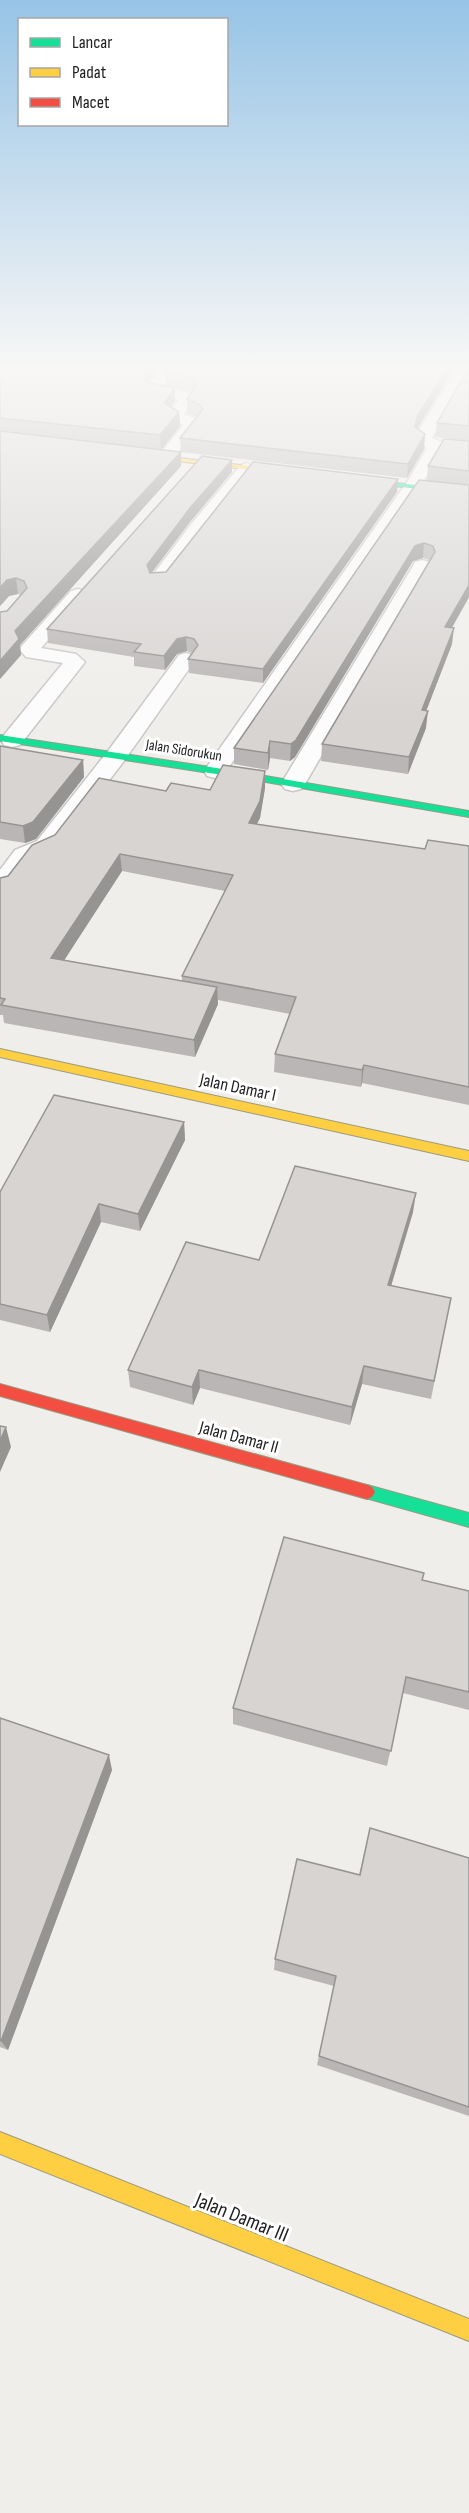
<svg xmlns="http://www.w3.org/2000/svg" width="469" height="2513" font-family="'Sofia Sans Condensed',sans-serif">
<style>
.lines{fill:none;stroke-linecap:round;stroke-linejoin:round}
.street-casing{stroke:#c9c8c7;stroke-width:3}
.fast-casing{stroke:#999a82;stroke-width:2}
.slow-casing{stroke:#999a82;stroke-width:2}
.jam-casing{stroke:#999a82;stroke-width:2}
.street{fill:#fdfcfc;fill-rule:evenodd}
.fast{fill:#16e098;fill-rule:evenodd}
.slow{fill:#ffcf43;fill-rule:evenodd}
.jam{fill:#f24e42;fill-rule:evenodd}
.wall{fill:#b9b6b5;fill-rule:evenodd}
.shaded-wall{fill:#969493}
.building{fill:#d7d4d2;stroke:#969493;stroke-width:1.5}
.labels{text-anchor:middle;stroke-width:6;stroke-linejoin:round;paint-order:stroke}
.far-street-label{font-size:15px;fill:#222;stroke:#fff}
.street-label{font-size:18px;fill:#222;stroke:#fff}
.near-street-label{font-size:21px;fill:#222;stroke:#fff}
</style>
<rect width="100%" height="100%" fill="#f0eeeb"/>
<g class="lines">
<g class="street-casing">
<g id="street">
<path d="M162 369H177L162 387 193 394 195 397 184 414 198 420 201 423 170 462 164 464 156 459 183 425 167 416 179 400 147 393 145 390Z"/>
<path d="M457 369H469V373L432 438 439 441 469 443V453L441 451 425 479 223 776 215 778 207 776 204 771 409 479 427 448 416 440 418 432Z"/>
<path d="M247 463 255 468 165 584H151L149 580 192 523 241 465Z"/>
<path d="M422 560 429 562 431 566 305 784 301 789 293 791 285 789 281 784 413 566 415 562Z"/>
<path d="M78 589 85 591 88 595 41 648 76 654 85 662 20 745 12 747 4 745 1 740 4 735 63 663 26 657 19 649 71 591Z"/>
<path d="M186 653 193 655 196 659 124 761 55 851 33 860 9 892 0 895V870L15 850 37 841 108 751 179 655Z"/>
</g>
</g>
<g class="fast-casing">
<g id="fast">
<path d="M353 478 469 491V495L351 481Z"/>
<path d="M0 735 236 771 469 811V817L236 777 0 741Z"/>
<path d="M367 1485 469 1513V1527L362 1497 359 1492 362 1487Z"/>
</g>
</g>
<g class="slow-casing">
<g id="slow">
<path d="M136 453 293 471 296 473 293 475 134 456Z"/>
<path d="M0 1049 469 1151V1161L0 1057Z"/>
<path d="M0 2132 469 2319V2341L0 2154Z"/>
</g>
</g>
<g class="jam-casing">
<path id="jam" d="M0 1384 367 1485 372 1487 375 1492 372 1497 367 1499 0 1396Z"/>
</g>
<use href="#street" class="street"/>
<use href="#fast" class="fast"/>
<use href="#slow" class="slow"/>
<use href="#jam" class="jam"/>
</g>
<g class="wall">
<path d="M0 369 149 382 175 388V401L171 407 179 412 180 426 161 450 181 466 20 645 21 655 0 679V612L7 611 21 595 18 594 9 596 0 606Z"/>
<path d="M454 369 418 428 425 434 424 449 407 478 181 452 180 438 197 417 187 413V399L192 392 166 386V372Z"/>
<path d="M469 369V441L435 437 437 423Z"/>
<path d="M469 441V597L452 628V644L426 711V728L408 774 321 761 322 744 430 560 423 558 413 561 295 757 290 761 270 758 268 770 234 764V748L427 480 428 466Z"/>
<path d="M232 460V472L190 522 152 572H166L397 492 263 683 189 673 188 659 192 653 187 651 177 654 165 670 134 666V657L48 643 47 629Z"/>
<path d="M0 746 83 760 84 777 36 839 25 843 0 839Z"/>
<path d="M265 788 260 818 257 824 425 849 469 846V1105L362 1083 361 1087 274 1072 275 1054 290 1014 218 1000V1004L195 1057 4 1023 3 1015H0V878L8 876 166 791ZM122 871 225 891 182 976V981L64 960Z"/>
<path d="M184 1122 185 1140 140 1231 101 1222 50 1332 0 1320V1192Z"/>
<path d="M413 1212 391 1286 451 1298 431 1399 362 1384 350 1425 200 1388 193 1405 130 1387 128 1370 259 1260Z"/>
<path d="M422 1580 469 1591V1710L403 1693 387 1766 233 1724V1708Z"/>
<path d="M0 1718 112 1770 8 2050 0 2047Z"/>
<path d="M370 1828 469 1858V2116L317 2065 334 1986 274 1970 275 1959 359 1875Z"/>
</g>
<g class="shaded-wall">
<path d="M148 369H159L143 390 142 376Z"/>
<path d="M447 369H454L416 431 415 427 417 417Z"/>
<path d="M175 388V401L165 416 164 403Z"/>
<path d="M179 412 180 426 161 450 160 435Z"/>
<path d="M425 434 424 449 407 478 408 464Z"/>
<path d="M181 452V466L20 645 21 655 0 679V661L15 631Z"/>
<path d="M232 460V472L190 522 147 579V565L190 508Z"/>
<path d="M398 479 397 492 263 683V669Z"/>
<path d="M424 543 423 558 413 561 295 757 290 761 291 744 415 546Z"/>
<path d="M16 578 18 594 9 596 0 606V588L7 580Z"/>
<path d="M469 585V597L443 643 445 627Z"/>
<path d="M454 628 452 644 420 727 422 710Z"/>
<path d="M186 637 187 651 177 654 165 670 164 656 177 639Z"/>
<path d="M428 711 426 728 408 774 409 757Z"/>
<path d="M270 741V758L268 770V753Z"/>
<path d="M83 760 84 777 36 839 25 843 23 826Z"/>
<path d="M265 771V788L260 818 248 840 249 823Z"/>
<path d="M120 854 122 871 54 976 51 958Z"/>
<path d="M217 987 218 1004 195 1057 194 1040Z"/>
<path d="M364 1065 362 1083 361 1087 362 1070Z"/>
<path d="M184 1122 185 1140 140 1231 138 1214Z"/>
<path d="M416 1193 413 1212 386 1303 388 1285Z"/>
<path d="M99 1204 101 1222 50 1332 47 1315Z"/>
<path d="M364 1366 362 1384 350 1425 352 1407Z"/>
<path d="M199 1370 200 1388 193 1405 192 1387Z"/>
<path d="M6 1427 11 1447 0 1472V1441Z"/>
<path d="M109 1755 112 1770 8 2050 1 2041Z"/>
</g>
<g class="building">
<path d="M0 369H148L142 376 146 382 175 388 164 403 179 412 160 435 0 418Z"/>
<path d="M168 369H447L417 417 415 427 425 434 408 464 180 438 203 409 199 404 187 399 197 385 195 379 166 372Z"/>
<path d="M468 369H469V426L437 423Z"/>
<path d="M0 431 181 452 15 631 19 639 0 661V612L7 611 27 588 24 581 16 578 7 580 0 588Z"/>
<path d="M444 439 469 441V471L428 466Z"/>
<path d="M202 456 232 460 190 508 147 565 150 573 166 572 253 462 398 479 263 669 188 659 198 645 194 639 186 637 177 639 164 656 134 652 141 644 47 629Z"/>
<path d="M419 480 469 485V585L445 627 454 628 422 710 428 711 409 757 322 744 435 552 433 546 424 543 415 546 296 740 291 744 270 741 268 753 234 748Z"/>
<path d="M0 746 83 760 33 822 23 826 0 822Z"/>
<path d="M223 765 265 771 260 801 249 823 425 849 428 840 469 846V1087L364 1065 362 1070 275 1054 296 997 182 976 233 875 120 854 51 958 217 987 194 1040 1 1005 5 999 0 998V878L8 876 32 845 55 835 99 778 166 791 171 783 210 790Z"/>
<path d="M54 1095 184 1122 138 1214 99 1204 47 1315 0 1304V1192Z"/>
<path d="M295 1166 416 1193 388 1285 451 1298 434 1381 364 1366 352 1407 199 1370 192 1387 128 1370 186 1242 259 1260Z"/>
<path d="M0 1426 6 1427 0 1441Z"/>
<path d="M284 1537 424 1573 422 1580 469 1591V1692L406 1677 391 1751 233 1708Z"/>
<path d="M0 1718 109 1755 1 2041 0 2040Z"/>
<path d="M370 1828 469 1858V2107L319 2056 336 1976 275 1959 297 1859 360 1875Z"/>
</g>
<linearGradient id="sky" x2="0" y2="1"><stop stop-color="#97c4e6"/><stop offset="0.51" stop-color="#f8f7f6"/><stop offset="1" stop-color="#f8f7f6" stop-opacity="0"/></linearGradient>
<rect width="469" height="721" fill="url(#sky)"/>
<g class="labels">
<g class="far-street-label">
<text transform="translate(184 750) rotate(9)" y="5">Jalan Sidorukun</text>
</g>
<g class="street-label">
<text transform="translate(238 1087) rotate(12)" y="6">Jalan Damar I</text>
<text transform="translate(239 1437) rotate(15)" y="6">Jalan Damar II</text>
</g>
<g class="near-street-label">
<text transform="translate(242 2217) rotate(22)" y="7">Jalan Damar III</text>
</g>
</g>
<rect x="18" y="18" width="210" height="108" fill="#ffffff" stroke="#a7a7a7" stroke-width="1.5"/>
<rect x="30" y="38" width="30" height="9" fill="#16e098" stroke="#a7a7a7" stroke-width="1.5"/>
<text x="72" y="48" font-size="18" fill="#222222">Lancar</text>
<rect x="30" y="68" width="30" height="9" fill="#ffcf43" stroke="#a7a7a7" stroke-width="1.5"/>
<text x="72" y="78" font-size="18" fill="#222222">Padat</text>
<rect x="30" y="98" width="30" height="9" fill="#f24e42" stroke="#a7a7a7" stroke-width="1.5"/>
<text x="72" y="108" font-size="18" fill="#222222">Macet</text>
</svg>
